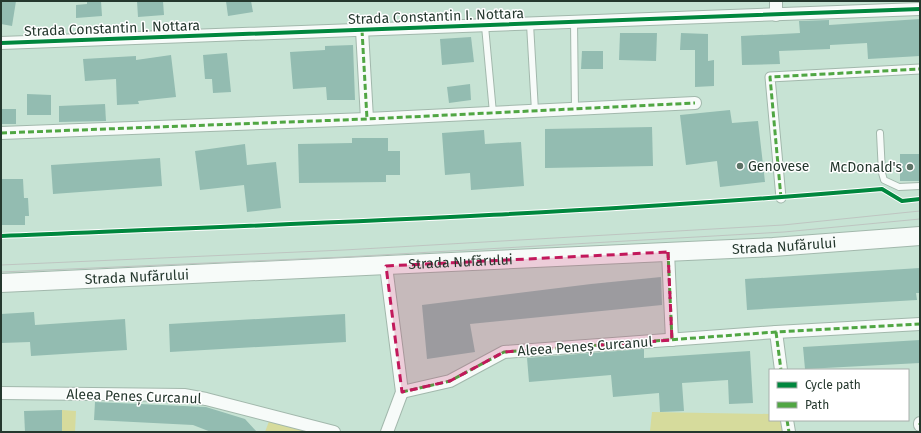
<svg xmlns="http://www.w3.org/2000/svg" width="921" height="433" font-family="'Fira Sans',sans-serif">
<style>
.green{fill:#d6db9c}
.building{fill:#93bcb1}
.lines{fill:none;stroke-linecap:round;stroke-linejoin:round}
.service-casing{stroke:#a2b8ac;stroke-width:8}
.pedestrian-casing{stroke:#a2b8ac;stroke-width:11}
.minor-casing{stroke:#a2b8ac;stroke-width:14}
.primary-casing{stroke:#a2b8ac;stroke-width:20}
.service{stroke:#f7fbf9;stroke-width:6}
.pedestrian{stroke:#f7fbf9;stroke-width:9}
.minor{stroke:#f7fbf9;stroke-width:12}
.primary{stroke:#f7fbf9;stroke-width:18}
.tram{stroke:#bec5c1;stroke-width:1}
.quiet{stroke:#50a643;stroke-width:3;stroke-dasharray:6 3;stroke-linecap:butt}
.cycleway-casing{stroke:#fff;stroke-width:6}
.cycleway{stroke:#00873e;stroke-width:4}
.marked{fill:#c2185b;fill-opacity:0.2;stroke:#c2185b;stroke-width:3;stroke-dasharray:8 5;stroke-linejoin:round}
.poi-dot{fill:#5e7468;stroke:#fff;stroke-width:1.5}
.labels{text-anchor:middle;stroke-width:3;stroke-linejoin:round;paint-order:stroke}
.street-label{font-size:14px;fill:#25382e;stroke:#fff}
.poi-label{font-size:14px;fill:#25382e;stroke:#fff;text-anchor:start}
</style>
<rect width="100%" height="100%" fill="#c7e3d4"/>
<g class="green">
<path d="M62 410 76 411 75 432H62Z"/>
<path d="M652 412 770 414V420H787L789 432H656L650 431Z"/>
<path d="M271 416 334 432H265Z"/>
</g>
<g class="building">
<path d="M1 1H16L12 26 1 24Z"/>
<path d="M87 1H101L102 16 76 18V5L87 4Z"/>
<path d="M137 1H163L164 15 138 17Z"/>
<path d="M226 1H251L253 12 228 16Z"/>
<path d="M920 19V56L868 59 867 43 830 45V49L779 51 780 64 742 65 741 36 800 33 799 21 829 20V25Z"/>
<path d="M620 33H657L656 61 619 60Z"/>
<path d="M681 33 708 34V61L714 60V86L695 87V50H680Z"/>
<path d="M471 37 474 62 442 65 440 39Z"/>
<path d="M353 45 355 100H327L326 87 293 89 290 52 325 50V46Z"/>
<path d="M582 51H603V69H581Z"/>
<path d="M227 53 231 92 213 93 212 79H205L203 55Z"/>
<path d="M171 55 176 97 138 101 139 104 117 105 116 79 85 81 83 59 136 56V60Z"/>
<path d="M470 84 471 100 449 103 447 87Z"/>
<path d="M27 94 51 95V115H27Z"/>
<path d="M105 104 106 121 59 122V106Z"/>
<rect x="1" y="109" width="15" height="15"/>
<path d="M730 110 732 123 758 121 765 182 720 187 717 161 686 165 680 115Z"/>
<path d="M652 127 653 166 545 168V129Z"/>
<path d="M484 130 485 144 521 142 524 186 471 190 470 173 445 175 442 133Z"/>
<path d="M352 138H388V151H400V175H386V182L299 183 298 144 352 143Z"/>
<path d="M245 144 247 165 276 162 281 208 247 212 244 185 200 190 195 151Z"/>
<rect x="900" y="154" width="20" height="27"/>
<path d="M160 158 162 186 53 194 51 165Z"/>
<path d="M1 179H23L24 198H28L29 216H25V225H1Z"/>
<path d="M920 268V293H916L917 300 747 310 745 279Z"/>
<path d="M661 277 662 305 470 324 475 352 427 359 422 305 591 284Z"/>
<path d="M34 312 35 325 125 319 127 350 31 356 30 342 1 343V314Z"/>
<path d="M345 314 346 342 170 352 169 324Z"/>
<path d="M920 340V363L805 369 803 347Z"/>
<path d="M644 349V358L750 351 753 403 729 404 728 380 682 383 684 411 660 412 659 393 613 397 611 375 529 382 527 358Z"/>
<path d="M95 402 206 407 245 419 257 432H211L193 425 94 420Z"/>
<path d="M62 410V432H25L24 411Z"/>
</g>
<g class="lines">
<g class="service-casing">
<g id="service">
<path d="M574 22 575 109"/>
<path d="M530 24 535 111"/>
<path d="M485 26 493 113"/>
<path d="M880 133 882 173 884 180 899 187 920 186"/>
</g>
</g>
<g class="pedestrian-casing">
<path id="pedestrian" d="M781 198 770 77 920 69"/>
</g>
<g class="minor-casing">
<g id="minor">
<path d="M776 15V1"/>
<path d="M362 30 367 119"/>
<path d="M1 43 920 9"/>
<path d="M1 133 367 119 695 103"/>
<path d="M668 252 672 340"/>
<path d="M386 266 402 392 387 432"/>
<path d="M776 332 781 370"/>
<path d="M402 392 450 381 504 352 776 332 920 324"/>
<path d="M1 393 184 395 206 399 334 432"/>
<path d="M787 420 789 432"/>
<path d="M920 423V425"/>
</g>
</g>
<g class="primary-casing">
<g id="primary">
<path id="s1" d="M1 283 773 247 920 236"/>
</g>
</g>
<use href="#service" class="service"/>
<use href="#pedestrian" class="pedestrian"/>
<use href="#minor" class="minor"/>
<use href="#primary" class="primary"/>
<g class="tram">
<path d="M1 265 344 250 783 225 920 211"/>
<path d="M1 272 345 257 784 232 920 219"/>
</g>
<g class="quiet">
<path d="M362 30 367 119"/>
<path d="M1 133 367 119 695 103"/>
<path d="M781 198 770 77 920 69"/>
<path d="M668 252 672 340"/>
<path d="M776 332 781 370"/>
<path d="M402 392 450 381 504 352 776 332 920 324"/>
<path d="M787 420 789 432"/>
<path d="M920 423V425"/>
</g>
<g class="cycleway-casing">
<g id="cycleway">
<path d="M1 43 920 9"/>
<path d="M1 236C295 224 589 214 882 189L902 201 920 199"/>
</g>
</g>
<use href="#cycleway" class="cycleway"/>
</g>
<path class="marked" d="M668 252 672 340 504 352 450 381 402 392 386 266Z"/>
<g class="poi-dot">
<circle cx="740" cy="166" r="4"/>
<circle cx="910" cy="167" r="4"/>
</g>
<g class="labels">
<g class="street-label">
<text transform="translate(436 16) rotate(-2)" y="5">Strada Constantin I. Nottara</text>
<text transform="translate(112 28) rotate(-2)" y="5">Strada Constantin I. Nottara</text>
<text dy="5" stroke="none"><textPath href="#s1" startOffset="784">Strada Nufărului</textPath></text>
<text dy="5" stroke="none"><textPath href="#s1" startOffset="460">Strada Nufărului</textPath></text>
<text dy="5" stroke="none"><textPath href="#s1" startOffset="136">Strada Nufărului</textPath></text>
<text transform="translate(585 346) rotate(-4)" y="5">Aleea Peneș Curcanul</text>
<text transform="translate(134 396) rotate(2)" y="5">Aleea Peneș Curcanul</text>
</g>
<g class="poi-label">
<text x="748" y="171">Genovese</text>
<text x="902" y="172" text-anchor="end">McDonald's</text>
</g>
</g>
<rect width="921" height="433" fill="none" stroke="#25382e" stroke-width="4"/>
<rect x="769" y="369" width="140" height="52" fill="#ffffff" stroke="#a8afab"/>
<rect x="777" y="382" width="20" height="6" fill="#00873e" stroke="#a8afab"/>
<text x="805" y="389" font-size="12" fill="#25382e">Cycle path</text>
<rect x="777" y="402" width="20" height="6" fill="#50a643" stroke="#a8afab"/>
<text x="805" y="409" font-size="12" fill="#25382e">Path</text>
</svg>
